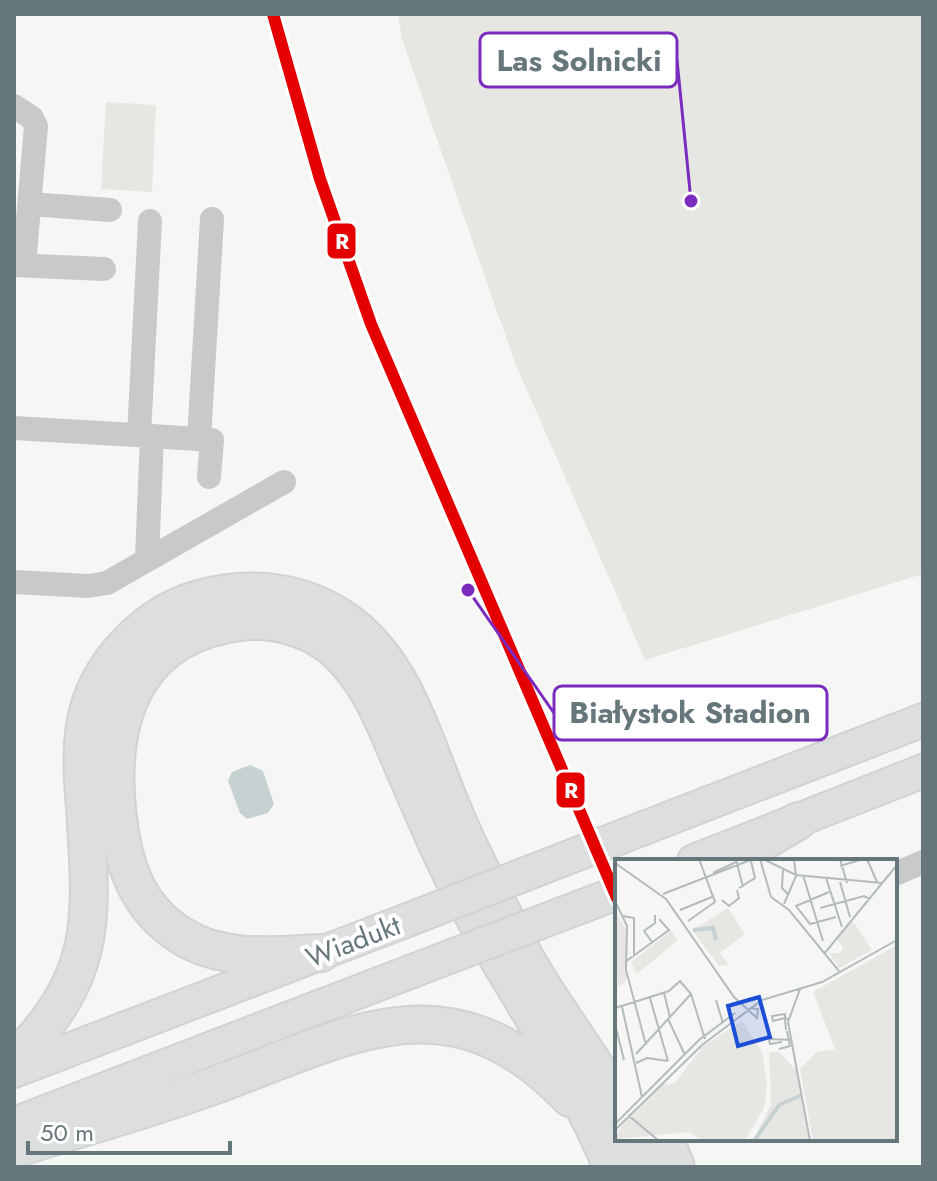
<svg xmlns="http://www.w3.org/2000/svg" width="937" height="1181" font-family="Jost,sans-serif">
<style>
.green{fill:#e6e7e3}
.water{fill:#c6d1d1}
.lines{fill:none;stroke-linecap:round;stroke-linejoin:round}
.secondary-casing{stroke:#d1d2d2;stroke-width:36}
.primary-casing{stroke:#d1d2d2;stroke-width:40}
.street{stroke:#c7c9ca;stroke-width:24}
.secondary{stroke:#dddede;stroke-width:32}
.primary{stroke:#dddede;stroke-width:36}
.secondary-bridge-casing{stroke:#d1d2d2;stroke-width:36;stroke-linecap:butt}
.secondary-bridge{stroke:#dddede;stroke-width:32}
.rail-1-casing{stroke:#fff;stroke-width:18}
.rail-1{stroke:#e50000;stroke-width:12}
.labels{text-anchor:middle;stroke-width:8;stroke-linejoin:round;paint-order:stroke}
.street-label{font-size:28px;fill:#66777b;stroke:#fff}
.inset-river{fill:none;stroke:#c6d1d1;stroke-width:4}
.inset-road{fill:none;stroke:#b3bbbd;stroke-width:2}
.view{fill:#1d4ed8;fill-opacity:0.15;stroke:#1d4ed8;stroke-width:4}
.inset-edge{fill:none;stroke:#66777b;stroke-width:4}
.leader{fill:none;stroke:#7b2cbf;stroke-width:3}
.callout-dot{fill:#7b2cbf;stroke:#fff;stroke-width:3}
.callout{fill:#fff;stroke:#7b2cbf;stroke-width:3}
.callout-label{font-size:30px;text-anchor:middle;font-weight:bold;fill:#66777b}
.line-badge{stroke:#fff;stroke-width:3}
.badge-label{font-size:22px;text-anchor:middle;font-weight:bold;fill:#fff}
</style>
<rect width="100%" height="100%" fill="#f6f6f5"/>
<g class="green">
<path d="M398 14H923V574L645 660 515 363 402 39Z"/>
<path d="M106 102 156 105 152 192 101 189Z"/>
</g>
<path class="water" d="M250 765 263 771 274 804 268 813 247 819 240 813 228 781 232 772Z"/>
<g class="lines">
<g class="secondary-casing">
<g id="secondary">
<path d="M626 835 923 720"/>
<path d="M694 861 923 771"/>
<path d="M14 1071 405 921"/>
<path d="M14 1124 423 967"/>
</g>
</g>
<g class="primary-casing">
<g id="primary">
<path d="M730 861 798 821"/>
<path d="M321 953C275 955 223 962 182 936 135 907 122 861 117 809 108 716 137 635 240 622 272 618 308 627 333 648 373 682 389 736 410 782 430 829 451 877 477 922 525 1007 574 1076 612 1167"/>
<path d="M14 1060C99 975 92 920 85 807 82 774 80 740 89 708 103 660 148 614 196 600 249 584 305 590 350 624 408 668 427 751 455 815 474 861 499 905 521 950 549 1004 589 1050 617 1104"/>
<path d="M633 1139 645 1167"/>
<path d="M665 1139 676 1167"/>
<path d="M14 1149C80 1128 147 1110 212 1086 349 1037 448 971 570 1098"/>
</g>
</g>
<g class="street">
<path d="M14 106 32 118 36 126 24 265"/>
<path d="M30 204 110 210"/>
<path d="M14 265 104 269"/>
<path d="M14 428 152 436 147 559"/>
<path d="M139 435 150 221"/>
<path d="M152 436 212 440 209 477"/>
<path d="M199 439 212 219"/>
<path d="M14 582 88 586 107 583 284 482"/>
<path d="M895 874 923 862"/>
</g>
<use href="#secondary" class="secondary"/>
<use href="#primary" class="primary"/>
<g class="secondary-bridge-casing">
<g id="secondary-bridge">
<path d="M405 921 626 835"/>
<path d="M423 967 617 893"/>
</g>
</g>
<use href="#secondary-bridge" class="secondary-bridge"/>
<g class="rail-1-casing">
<path id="rail-1" d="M273 14 320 179 371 324 617 898"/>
</g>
<use href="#rail-1" class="rail-1"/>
</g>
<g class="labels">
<g class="street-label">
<text transform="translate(353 941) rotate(-21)" y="10">Wiadukt</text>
</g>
</g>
<g transform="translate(615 859)">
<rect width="282" height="282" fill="#f6f6f5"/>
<path d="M113 49 130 75 105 94 114 106 104 107 77 71ZM0 52 12 72V121L3 128ZM238 62 257 91 224 109 214 94H225L228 88 221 80ZM56 72 63 81 22 115 16 103ZM282 86V282H198L185 210 202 193 220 190 198 133ZM127 162 147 193 152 224 149 249 130 282H87L74 273 0 280 8 265 48 225 60 224 87 188ZM163 192 181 211 194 282H138L156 245 154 194Z" fill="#e6e7e3"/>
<path class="inset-river" d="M78 71 98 69 101 81M139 282 164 246 187 236"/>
<path class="inset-road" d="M121 0 128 28M145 0 156 38 174 51 224 112M148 0 181 16 267 24M225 0 232 24M252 0 262 23M0 4 51 40 119 138 142 159 143 150 135 149M225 7 248 0M168 11 167 29 174 36M98 14 121 3M188 16 208 82M211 19 227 68M225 23 235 58M124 29 140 19 136 2M214 33 181 47 195 65 221 58M48 35 138 0M107 41 114 47 124 39 122 31M0 42 12 67 11 111 31 186M169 45 181 17 179 0M205 49 249 37 255 40M65 51 97 38M8 57 19 59V97M73 62 100 43 84 0M37 83 29 72 40 64V56M209 95 282 6M10 103 54 71 44 60M185 130 173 163 195 282M49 134 55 158M35 139 53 202M101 141 108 164M7 148 27 238M0 149 54 132 65 122 76 135 90 180M53 160 70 196M0 165 9 201M171 171 170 161V155L157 157 158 162 170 159 173 160M167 183 155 185 154 180 177 181M164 190 175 187 172 172M21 195 76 135M21 204 32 199 53 202M13 256 44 282M0 265 84 181 120 154M0 271 87 186 147 141 207 123 282 81"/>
<path class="view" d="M144 138 155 178 123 187 113 147Z"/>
<rect width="282" height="282" class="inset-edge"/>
</g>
<path class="leader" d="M691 201L677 60M468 590L554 713"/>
<g class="callout-dot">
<circle cx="691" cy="201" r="8"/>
<circle cx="468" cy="590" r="8"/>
</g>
<g class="callout">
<rect x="480" y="33" width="197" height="54" rx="8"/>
<rect x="554" y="686" width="273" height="54" rx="8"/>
</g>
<g class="callout-label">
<text x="579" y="71">Las Solnicki</text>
<text x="690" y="723">Białystok Stadion</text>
</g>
<g class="line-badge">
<rect x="326" y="222" width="31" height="38" rx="8" fill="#e50000"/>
<rect x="555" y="771" width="31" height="38" rx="8" fill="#e50000"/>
</g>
<g class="badge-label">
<text x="342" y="249">R</text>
<text x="571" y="798">R</text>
</g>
<rect width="937" height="1181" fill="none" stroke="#66777b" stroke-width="32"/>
<path d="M28 1141v12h202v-12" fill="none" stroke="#66777b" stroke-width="4"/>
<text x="40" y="1141" font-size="24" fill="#66777b" stroke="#ffffff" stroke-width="6" paint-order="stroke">50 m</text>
</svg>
